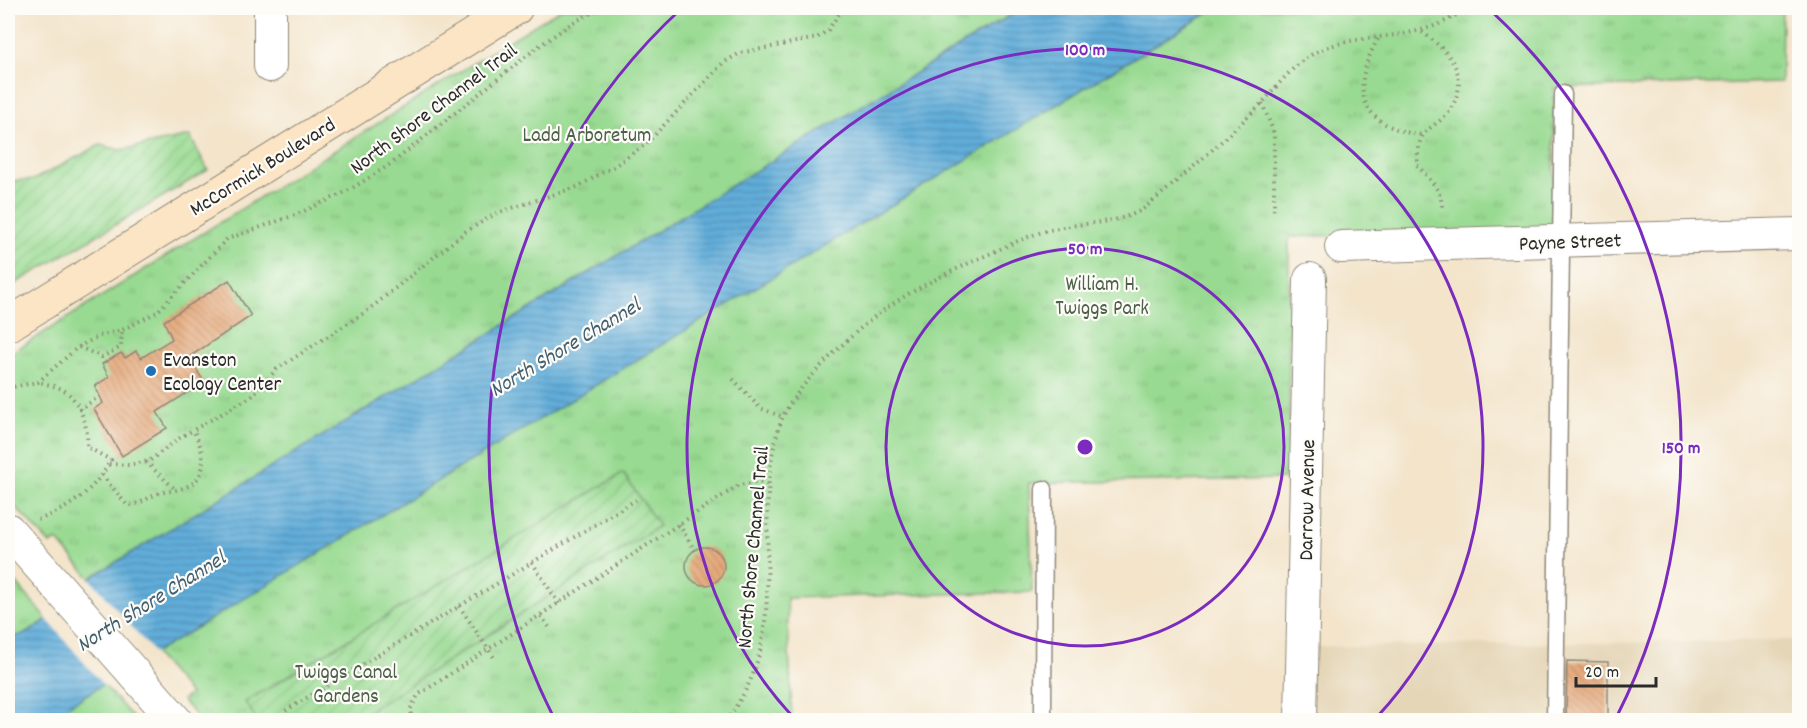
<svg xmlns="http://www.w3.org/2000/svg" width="1807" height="728" font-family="Dekko,sans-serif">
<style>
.built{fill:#e5d6b7}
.park{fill:url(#park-tufts);stroke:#62825e;stroke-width:1.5}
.garden{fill:url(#garden-furrows);stroke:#62825e;stroke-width:1.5}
.water{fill:url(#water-rules);stroke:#466c82;stroke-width:1.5}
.pier{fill:#f3e4ca}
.building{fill:url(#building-back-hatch)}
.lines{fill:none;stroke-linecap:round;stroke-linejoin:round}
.service-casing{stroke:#8f887a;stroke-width:19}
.minor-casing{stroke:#8f887a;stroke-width:34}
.tertiary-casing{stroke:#8f887a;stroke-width:35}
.secondary-casing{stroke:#8f887a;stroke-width:35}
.path{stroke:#8f887a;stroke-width:4;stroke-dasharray:1.5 4.5;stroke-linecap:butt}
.service{stroke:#fff;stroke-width:16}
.minor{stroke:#fff;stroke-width:32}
.tertiary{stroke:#fff;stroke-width:33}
.secondary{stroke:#fce5c4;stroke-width:33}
.ring{fill:none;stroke:#7b2cbf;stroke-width:3}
.poi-dot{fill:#1f6fb2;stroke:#fdfcf7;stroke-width:2}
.labels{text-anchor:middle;stroke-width:4.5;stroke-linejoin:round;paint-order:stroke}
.street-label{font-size:21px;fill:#2b2b2b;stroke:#fdfcf7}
.park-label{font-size:21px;fill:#4c604a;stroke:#fdfcf7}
.poi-label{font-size:21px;fill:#2b2b2b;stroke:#fdfcf7;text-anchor:start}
.water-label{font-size:22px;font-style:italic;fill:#415f71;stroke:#fdfcf7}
.centre{fill:#7b2cbf;stroke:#fdfcf7;stroke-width:3}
.ring-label{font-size:18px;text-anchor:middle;font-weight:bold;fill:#7b2cbf;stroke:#fdfcf7;stroke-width:4.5;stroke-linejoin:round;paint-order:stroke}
</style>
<defs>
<pattern id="park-tufts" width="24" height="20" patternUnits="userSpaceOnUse" patternTransform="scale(1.5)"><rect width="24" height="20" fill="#98da91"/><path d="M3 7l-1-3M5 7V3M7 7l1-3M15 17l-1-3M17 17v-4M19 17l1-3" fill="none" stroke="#83bb7d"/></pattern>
<pattern id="garden-furrows" width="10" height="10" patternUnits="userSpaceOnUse" patternTransform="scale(1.5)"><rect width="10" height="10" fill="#98da91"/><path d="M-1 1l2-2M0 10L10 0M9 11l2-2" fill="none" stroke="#83bb7d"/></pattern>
<pattern id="water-rules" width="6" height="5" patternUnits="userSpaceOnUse" patternTransform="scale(1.5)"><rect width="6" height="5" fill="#61adda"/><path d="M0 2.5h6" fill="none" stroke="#508db1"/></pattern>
<pattern id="building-back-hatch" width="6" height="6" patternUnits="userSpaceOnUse" patternTransform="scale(1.5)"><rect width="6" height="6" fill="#e3a06e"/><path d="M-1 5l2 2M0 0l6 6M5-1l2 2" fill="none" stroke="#b8835b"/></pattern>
</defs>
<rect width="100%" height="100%" fill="#fdfcf7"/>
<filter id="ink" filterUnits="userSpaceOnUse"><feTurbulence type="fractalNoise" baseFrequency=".0167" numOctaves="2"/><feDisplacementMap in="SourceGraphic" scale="12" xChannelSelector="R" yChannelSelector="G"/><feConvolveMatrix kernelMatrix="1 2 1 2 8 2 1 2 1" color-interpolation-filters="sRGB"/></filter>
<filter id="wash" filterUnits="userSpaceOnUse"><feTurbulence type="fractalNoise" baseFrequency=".008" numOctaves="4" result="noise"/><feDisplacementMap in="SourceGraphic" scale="24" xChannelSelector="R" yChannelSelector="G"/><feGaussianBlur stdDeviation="1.35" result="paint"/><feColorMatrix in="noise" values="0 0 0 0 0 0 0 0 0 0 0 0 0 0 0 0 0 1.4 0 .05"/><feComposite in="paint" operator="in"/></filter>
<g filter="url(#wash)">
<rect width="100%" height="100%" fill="#f3e4ca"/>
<path class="built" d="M1799 640V720H1301L1303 647Z"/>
<g class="park">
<path d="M562 8H1022L90 578 57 540 50 544 8 499V355Z"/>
<path d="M1216 8H1782L1781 82 1554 88V230L1289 237V479L1029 483 1032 592 787 598 792 720H200L182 700 190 694 154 653Z"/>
<path d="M8 573 47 619 22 636 12 637 8 634Z"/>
<path d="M103 684 135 720H45Z"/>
</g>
<g class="garden">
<path d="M190 136 208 170 8 288V181L33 180 100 145 121 150Z"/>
<path d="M623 473 659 526 355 720H257L245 702Z"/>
</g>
<path class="water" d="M1022 8H1216L45 720H8V634C27 647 76 592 90 578Z"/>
<path class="pier" d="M88 576 156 655 105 687 45 617Z"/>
<g id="blocks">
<g class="building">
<path d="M229 280 251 316 189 357 204 382 157 412 167 428 122 456 94 409 103 403 95 386 109 377 102 364 121 353 125 358 136 351 141 358 172 339 164 321Z"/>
<circle cx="705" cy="566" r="19"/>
<path d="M1567 661 1608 662V714L1613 720H1566Z"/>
</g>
</g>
</g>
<g filter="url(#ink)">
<use href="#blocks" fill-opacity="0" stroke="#8f887a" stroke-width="1.5"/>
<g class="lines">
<g class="service-casing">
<g id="service">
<path d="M1043 720 1044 489"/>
<path d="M1555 720 1563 94"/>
</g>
</g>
<g class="minor-casing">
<g id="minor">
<path d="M270 66V8"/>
<path d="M1341 247 1800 234"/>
<path d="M1301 720 1310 279"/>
</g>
</g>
<g class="tertiary-casing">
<path id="tertiary" d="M8 530 175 720"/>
</g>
<g class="secondary-casing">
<path id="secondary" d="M8 325 516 8"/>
</g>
<g class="path">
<path d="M1422 32C1451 53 1473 77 1448 113 1442 121 1430 126 1424 134 1418 141 1418 157 1417 165 1429 179 1442 189 1442 208"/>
<path d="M1378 39C1348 91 1361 127 1422 135"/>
<path d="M1262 103 1274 133V212"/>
<path d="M79 347 102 357 121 347 122 330"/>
<path d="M733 379 760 408 783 417"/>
<path d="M8 388 38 382 78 347 99 336 122 330 157 312 227 239 295 215 346 192 391 164 539 46 572 23 602 8"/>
<path d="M79 410 100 396"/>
<path d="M146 462 175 489"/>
<path d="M109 464 129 465 149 461 181 437 252 396 277 369 367 311 465 232 497 213 577 187 613 167 646 144 723 63 740 53 817 38 828 30 843 8"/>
<path d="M102 475 127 505C140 505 145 499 157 494 166 491 176 491 185 487 211 478 204 449 193 430"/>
<path d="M38 520C70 508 94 491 111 460L87 447C89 428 80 399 62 389 55 386 46 384 39 382"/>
<path d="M679 524 695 551"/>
<path d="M532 562 559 604"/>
<path d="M459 606 495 659"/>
<path d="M541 616 549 627"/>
<path d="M292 720 285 711 636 500"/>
<path d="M413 720 410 710 418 695 739 485 757 482 770 485"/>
<path d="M427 720H444"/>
<path d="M725 720C731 716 734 709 738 703 792 622 748 506 782 419 795 388 837 349 862 327 899 295 943 275 987 255 1009 245 1031 234 1054 229 1087 221 1110 226 1142 210 1183 177 1224 140 1262 103 1277 87 1291 67 1311 55 1359 27 1415 48 1466 8"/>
</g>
<use href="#service" class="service"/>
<use href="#minor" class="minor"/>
<use href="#tertiary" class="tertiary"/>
<use href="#secondary" class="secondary"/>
</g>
</g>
<g class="ring">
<circle cx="1085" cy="447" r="199"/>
<path d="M794 718A398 398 0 1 1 1376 718"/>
<path d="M554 718A596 596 0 0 1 682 8M1488 8A596 596 0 0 1 1616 718"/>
</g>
<circle class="poi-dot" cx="151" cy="371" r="6"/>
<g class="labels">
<g class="street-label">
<text transform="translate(433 108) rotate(-37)" y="7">North Shore Channel Trail</text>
<text transform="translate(262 166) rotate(-32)" y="7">McCormick Boulevard</text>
<text transform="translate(1570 241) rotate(-2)" y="7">Payne Street</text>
<text transform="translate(1306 500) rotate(-89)" y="7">Darrow Avenue</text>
<text transform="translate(752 547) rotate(-85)" y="7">North Shore Channel Trail</text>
</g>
<g class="park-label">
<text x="587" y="141">Ladd Arboretum</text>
<text x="1102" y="290">William H.<tspan x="1102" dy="24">Twiggs Park</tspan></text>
<text x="346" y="678">Twiggs Canal<tspan x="346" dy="24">Gardens</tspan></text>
</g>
<g class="poi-label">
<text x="163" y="366">Evanston<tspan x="163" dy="24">Ecology Center</tspan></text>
</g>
<g class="water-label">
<text transform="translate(564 346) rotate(-31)" y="8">North Shore Channel</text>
<text transform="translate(150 600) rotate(-32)" y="8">North Shore Channel</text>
</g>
</g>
<circle cx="1085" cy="447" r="9" class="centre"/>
<g class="ring-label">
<text x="1085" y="55">100 m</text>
<text x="1085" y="254">50 m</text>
<text x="1681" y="453">150 m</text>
</g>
<rect width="1807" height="728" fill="none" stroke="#fdfcf7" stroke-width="30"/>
<path d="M1576 677v9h80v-9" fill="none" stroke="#2b2b2b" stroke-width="3"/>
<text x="1585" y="677" font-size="18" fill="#2b2b2b" stroke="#fdfcf7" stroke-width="4.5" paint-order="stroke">20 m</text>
</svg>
